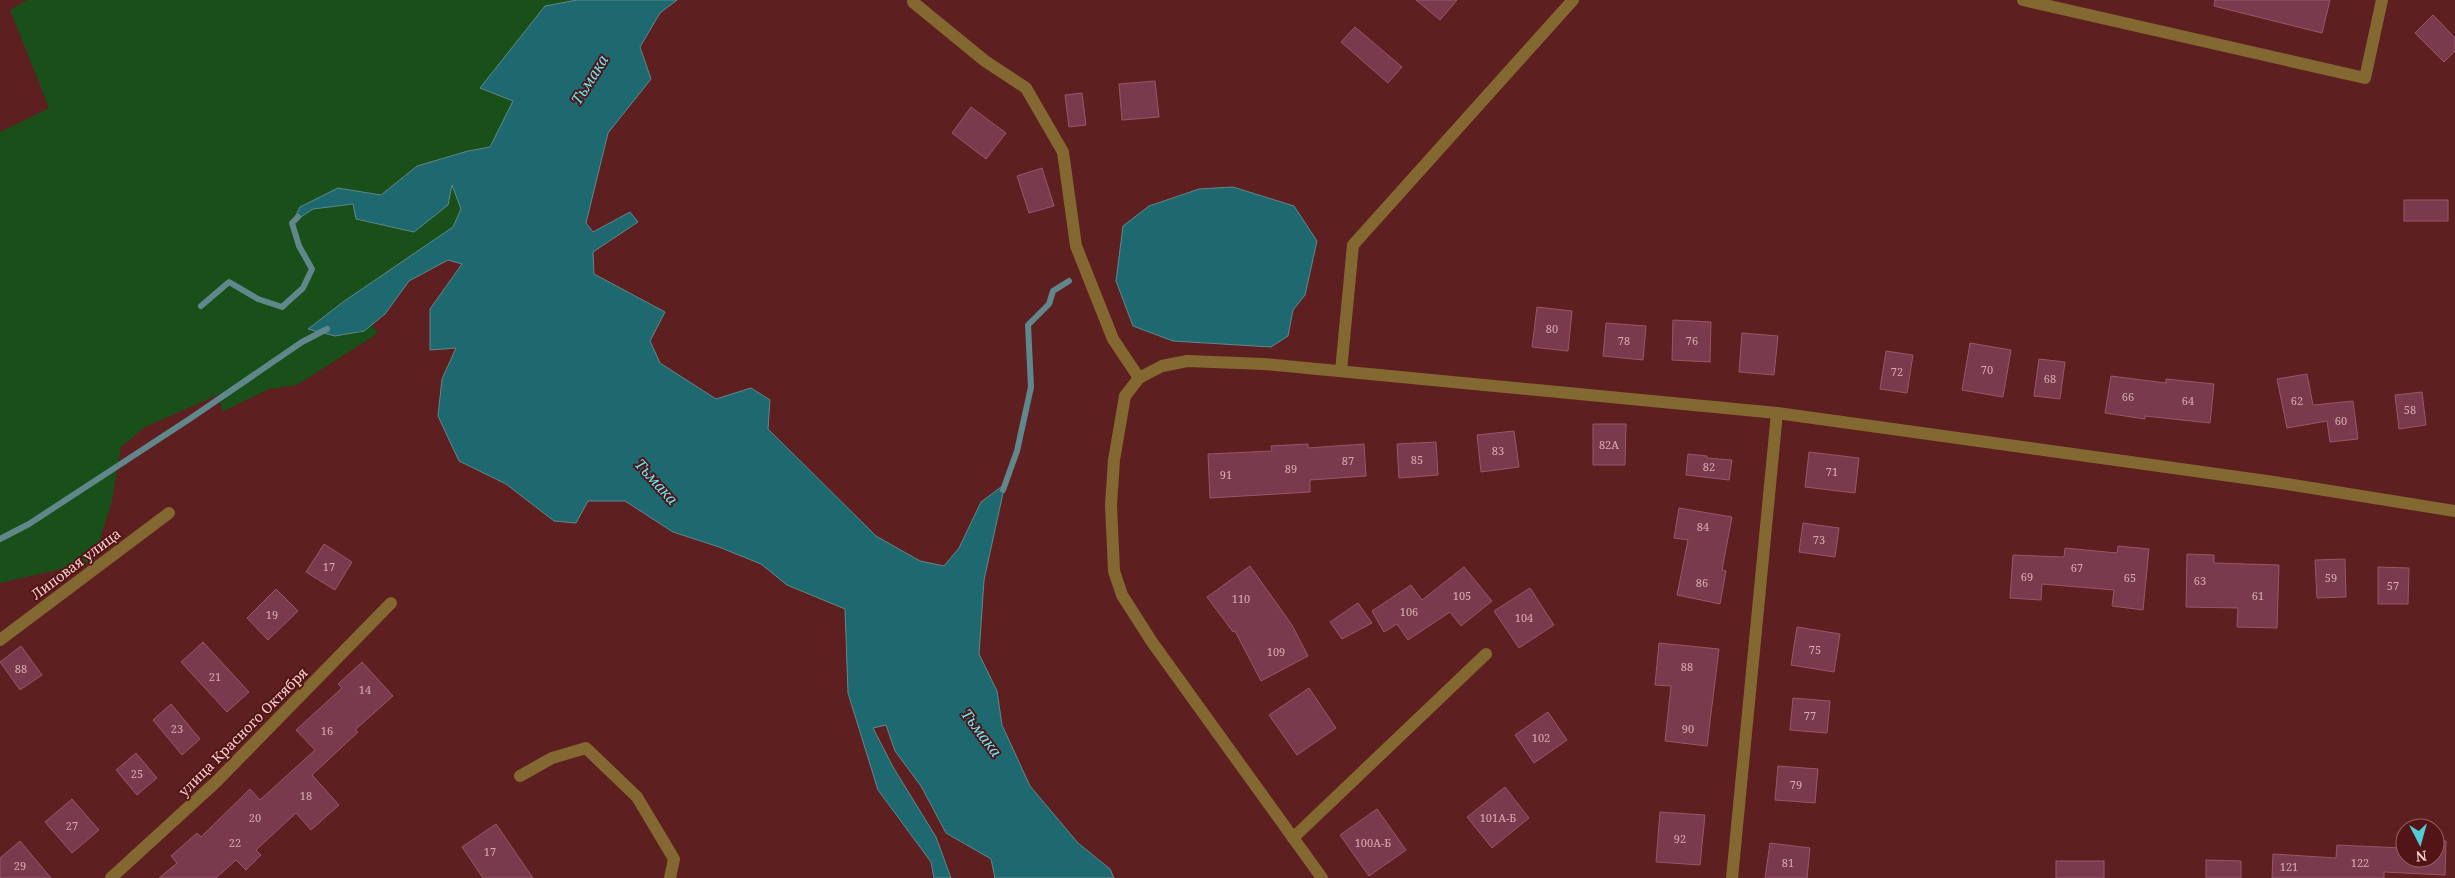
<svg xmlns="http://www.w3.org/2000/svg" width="2455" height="878" font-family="'Noto Serif',serif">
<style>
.green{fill:#194f18}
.water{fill:#1e696f;stroke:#60888c}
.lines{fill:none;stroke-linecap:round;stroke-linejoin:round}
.stream{stroke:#60888c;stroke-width:6}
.building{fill:#7a3a4d;stroke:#995668}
.minor{stroke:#846831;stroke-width:12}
.labels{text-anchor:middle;stroke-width:4;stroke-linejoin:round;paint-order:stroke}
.number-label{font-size:11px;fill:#d9abae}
.street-label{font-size:14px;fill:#f9d1ce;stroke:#521416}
.water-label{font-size:15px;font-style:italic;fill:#60ebf6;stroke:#521416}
</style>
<rect width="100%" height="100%" fill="#5e1f20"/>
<path class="green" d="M27 0H577L545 6 481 88 513 101 490 147 468 151 417 166 381 195 338 188 300 207 293 222 313 209 353 204 452 184 461 209 453 227 363 304 377 334 297 385 269 389 222 412 220 394 145 427 121 447 112 501 93 562 0 583V132L49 108 10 10Z"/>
<g class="water">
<path d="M577 0H677L660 13 640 47 651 79 608 133 586 223 593 232 630 212 638 222 593 252 594 274 665 312 650 341 660 363 716 399 751 388 770 400 768 429 876 536 920 561 944 566 959 548 981 502 1005 484 984 580 979 654 997 691 1002 725 1030 786 1078 843 1110 869 1114 878H995L991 859 946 833 921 786 895 751 886 725 873 728 893 767 936 837 951 878H934L931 862 878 790 848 693 845 609 787 585 761 564 719 547 673 532 625 501H588L576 523 554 521 506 484 459 461 438 416 442 379 456 348 430 350V309L462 264 448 260 409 281 385 314 364 331 335 336 308 329 343 302 453 227 461 209 452 185 448 205 414 232 356 219 353 204 313 209 292 223 300 207 338 188 381 195 417 166 468 151 490 147 513 101 480 88 545 6Z"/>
<path d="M1233 187 1294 206 1317 241 1305 295 1293 310 1288 336 1271 347 1173 341 1133 326 1116 281 1123 226 1149 206 1199 189Z"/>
</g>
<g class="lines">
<g class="stream">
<path d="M201 306 229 282 258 299 282 307 303 288 312 269 299 246 292 223 298 217"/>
<path d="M1003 490 1017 451 1031 387 1028 325 1049 304 1053 291 1069 281"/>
<path d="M0 539 29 524 191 418 302 342 327 329"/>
</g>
</g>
<g class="building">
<path d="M1416 0H1457L1440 20Z"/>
<path d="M2215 0H2330L2322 33 2214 6Z"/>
<path d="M2433 15 2455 38V51L2444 62 2415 33Z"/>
<path d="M1355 27 1402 67 1388 83 1341 42Z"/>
<path d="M1155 81 1159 117 1122 120 1119 84Z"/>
<path d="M1082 93 1086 125 1069 127 1065 95Z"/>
<path d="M971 107 1006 133 986 159 952 133Z"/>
<path d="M1042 168 1054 206 1029 213 1017 176Z"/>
<rect x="2404" y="200" width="44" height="21"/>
<path d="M1537 307 1572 311 1568 351 1532 347Z"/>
<path d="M1673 320 1711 322 1710 362 1672 360Z"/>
<path d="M1606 323 1646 326 1643 360 1603 356Z"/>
<path d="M1742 333 1778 336 1774 375 1739 372Z"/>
<path d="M1970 343 2011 350 2003 397 1962 390Z"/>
<path d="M1886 351 1913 355 1907 393 1880 389Z"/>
<path d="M2039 359 2065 362 2060 399 2034 396Z"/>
<path d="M2307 374 2313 405 2353 401 2358 439 2330 442 2327 421 2287 428 2277 379Z"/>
<path d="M2111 376 2166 383V379L2214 384 2210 423 2145 416V419L2105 413Z"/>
<path d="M2422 392 2426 425 2399 429 2395 395Z"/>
<path d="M1593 424H1626L1625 465H1593Z"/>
<path d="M1514 431 1519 467 1481 472 1477 435Z"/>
<path d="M1436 442 1438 475 1399 478 1397 444Z"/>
<path d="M1308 444V448L1364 444 1366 476 1310 480V492L1210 498 1208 454 1272 451 1271 446Z"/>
<path d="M1809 452 1859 458 1855 493 1805 487Z"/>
<path d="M1688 454 1707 456V458L1732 460 1729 480 1686 475Z"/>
<path d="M1679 508 1732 517 1722 570 1726 571 1720 604 1677 595 1688 540 1674 538Z"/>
<path d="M1803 523 1839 528 1835 557 1799 552Z"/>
<path d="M324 544 352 562 335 590 306 572Z"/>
<path d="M2118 546 2149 549 2143 610 2112 606 2114 590 2042 584 2041 600 2010 598 2013 555 2064 557 2065 548 2117 553Z"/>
<path d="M2187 554 2214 555V563L2279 565 2277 628 2237 627 2238 608 2186 607Z"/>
<path d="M2345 559 2346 597 2317 598 2315 560Z"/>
<path d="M1250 566 1292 625 1308 656 1261 681 1235 631 1233 632 1207 597Z"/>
<path d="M1464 567 1492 601 1461 626 1450 612 1408 640 1397 624 1384 632 1372 611 1411 585 1422 600Z"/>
<path d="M2378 567 2409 568 2408 604H2378Z"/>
<path d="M1530 588 1554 625 1519 648 1494 611Z"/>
<path d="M276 589 298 611 268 640 247 618Z"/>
<path d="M1358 603 1372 623 1342 639 1330 622Z"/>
<path d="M1797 627 1840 634 1834 672 1791 665Z"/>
<path d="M203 642 249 692 227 712 181 662Z"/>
<path d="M1659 643 1719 649 1707 746 1665 741 1671 686 1655 685Z"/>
<path d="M21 646 42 675 20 690 0 662Z"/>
<path d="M362 662 393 696 355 730 358 732 312 775 339 805 311 830 296 813 256 850 261 855 246 870 236 860 216 878H159L177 863 171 856 197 833 201 837 250 789 260 800 315 750 296 730 342 688 338 684Z"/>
<path d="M1309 688 1336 728 1297 755 1269 715Z"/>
<path d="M1793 698 1830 701 1827 733 1790 730Z"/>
<path d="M171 704 200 739 182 755 153 720Z"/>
<path d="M1548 712 1567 740 1534 763 1515 735Z"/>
<path d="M136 753 157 778 137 795 116 770Z"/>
<path d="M1778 766 1818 769 1815 803 1775 800Z"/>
<path d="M1505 787 1529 818 1492 848 1467 817Z"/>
<path d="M72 799 99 830 72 853 45 822Z"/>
<path d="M1377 809 1406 850 1369 876 1340 835Z"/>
<path d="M1660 812 1705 815 1700 865 1656 862Z"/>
<path d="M496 824 533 878H483L462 847Z"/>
<path d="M2403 839H2405V858H2435V841H2446L2445 875 2384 872V878H2272L2273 854 2336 858 2337 845 2402 848Z"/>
<path d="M20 841 51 878H0V858Z"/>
<path d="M1770 843 1810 848 1807 878H1765Z"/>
<path d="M2206 860 2241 861V878H2206Z"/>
<rect x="2056" y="861" width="48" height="17"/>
</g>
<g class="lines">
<g class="minor">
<path d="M2023 0 2365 78 2382 0"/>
<path d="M913 2 985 61 1026 88 1063 152 1076 246 1113 339 1139 378"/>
<path d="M1341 371 1353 245 1573 0"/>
<path d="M0 640 169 513"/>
<path d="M520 776 552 758 586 748 637 797 674 859 670 878"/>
<path d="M1293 838 1486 654"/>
<path d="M111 878 216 782 391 603"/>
<path d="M1322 878 1152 642 1122 595 1114 571 1111 505 1114 460 1125 396 1139 378 1162 366 1187 361 1264 364 1777 413 2274 482 2455 511"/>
<path d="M1732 878 1777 413"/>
</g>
</g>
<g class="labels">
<g class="number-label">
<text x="1552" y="333">80</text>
<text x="1624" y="345">78</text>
<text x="1692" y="345">76</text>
<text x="1987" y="374">70</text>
<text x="1897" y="376">72</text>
<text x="2050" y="383">68</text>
<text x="2128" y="401">66</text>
<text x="2188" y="405">64</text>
<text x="2297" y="405">62</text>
<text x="2410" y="414">58</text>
<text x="2341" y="425">60</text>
<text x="1609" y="449">82А</text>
<text x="1498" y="455">83</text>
<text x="1417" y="464">85</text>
<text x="1348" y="465">87</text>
<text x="1709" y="471">82</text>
<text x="1291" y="473">89</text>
<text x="1832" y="476">71</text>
<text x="1226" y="479">91</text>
<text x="1703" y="531">84</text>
<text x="1819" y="544">73</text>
<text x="329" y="571">17</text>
<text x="2077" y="572">67</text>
<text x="2027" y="581">69</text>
<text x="2130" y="582">65</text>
<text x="2331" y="582">59</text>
<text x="2200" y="585">63</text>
<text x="1702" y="587">86</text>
<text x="2393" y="590">57</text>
<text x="1462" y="600">105</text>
<text x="2258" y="600">61</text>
<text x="1241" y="603">110</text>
<text x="1409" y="616">106</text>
<text x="272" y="619">19</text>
<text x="1524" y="622">104</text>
<text x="1815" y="654">75</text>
<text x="1276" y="656">109</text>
<text x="1687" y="671">88</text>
<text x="21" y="673">88</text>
<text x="215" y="681">21</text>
<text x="365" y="694">14</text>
<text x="1810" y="720">77</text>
<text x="177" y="733">23</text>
<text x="1688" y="733">90</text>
<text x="327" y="735">16</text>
<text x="1541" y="742">102</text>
<text x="137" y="778">25</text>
<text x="1796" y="789">79</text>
<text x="306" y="800">18</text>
<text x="255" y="822">20</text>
<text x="1498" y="822">101А-Б</text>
<text x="72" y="830">27</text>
<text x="1680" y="843">92</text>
<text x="235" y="847">22</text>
<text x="1373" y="847">100А-Б</text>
<text x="490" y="856">17</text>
<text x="1788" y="867">81</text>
<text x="2360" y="867">122</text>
<text x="20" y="870">29</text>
<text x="2289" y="871">121</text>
</g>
<g class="street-label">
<text transform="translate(76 564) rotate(-37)" y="5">Липовая улица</text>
<text transform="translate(243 732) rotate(-45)" y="5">улица Красного Октября</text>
</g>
<g class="water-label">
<text transform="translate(590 80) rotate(-58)" y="5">Тьмака</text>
<text transform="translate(656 482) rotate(48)" y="5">Тьмака</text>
<text transform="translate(981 733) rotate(53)" y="5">Тьмака</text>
</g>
</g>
<g transform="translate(2420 843) rotate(174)"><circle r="24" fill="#521416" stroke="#956060"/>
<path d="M0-4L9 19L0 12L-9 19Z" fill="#52ccd6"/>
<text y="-8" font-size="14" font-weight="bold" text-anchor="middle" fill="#f9d1ce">N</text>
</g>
</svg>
